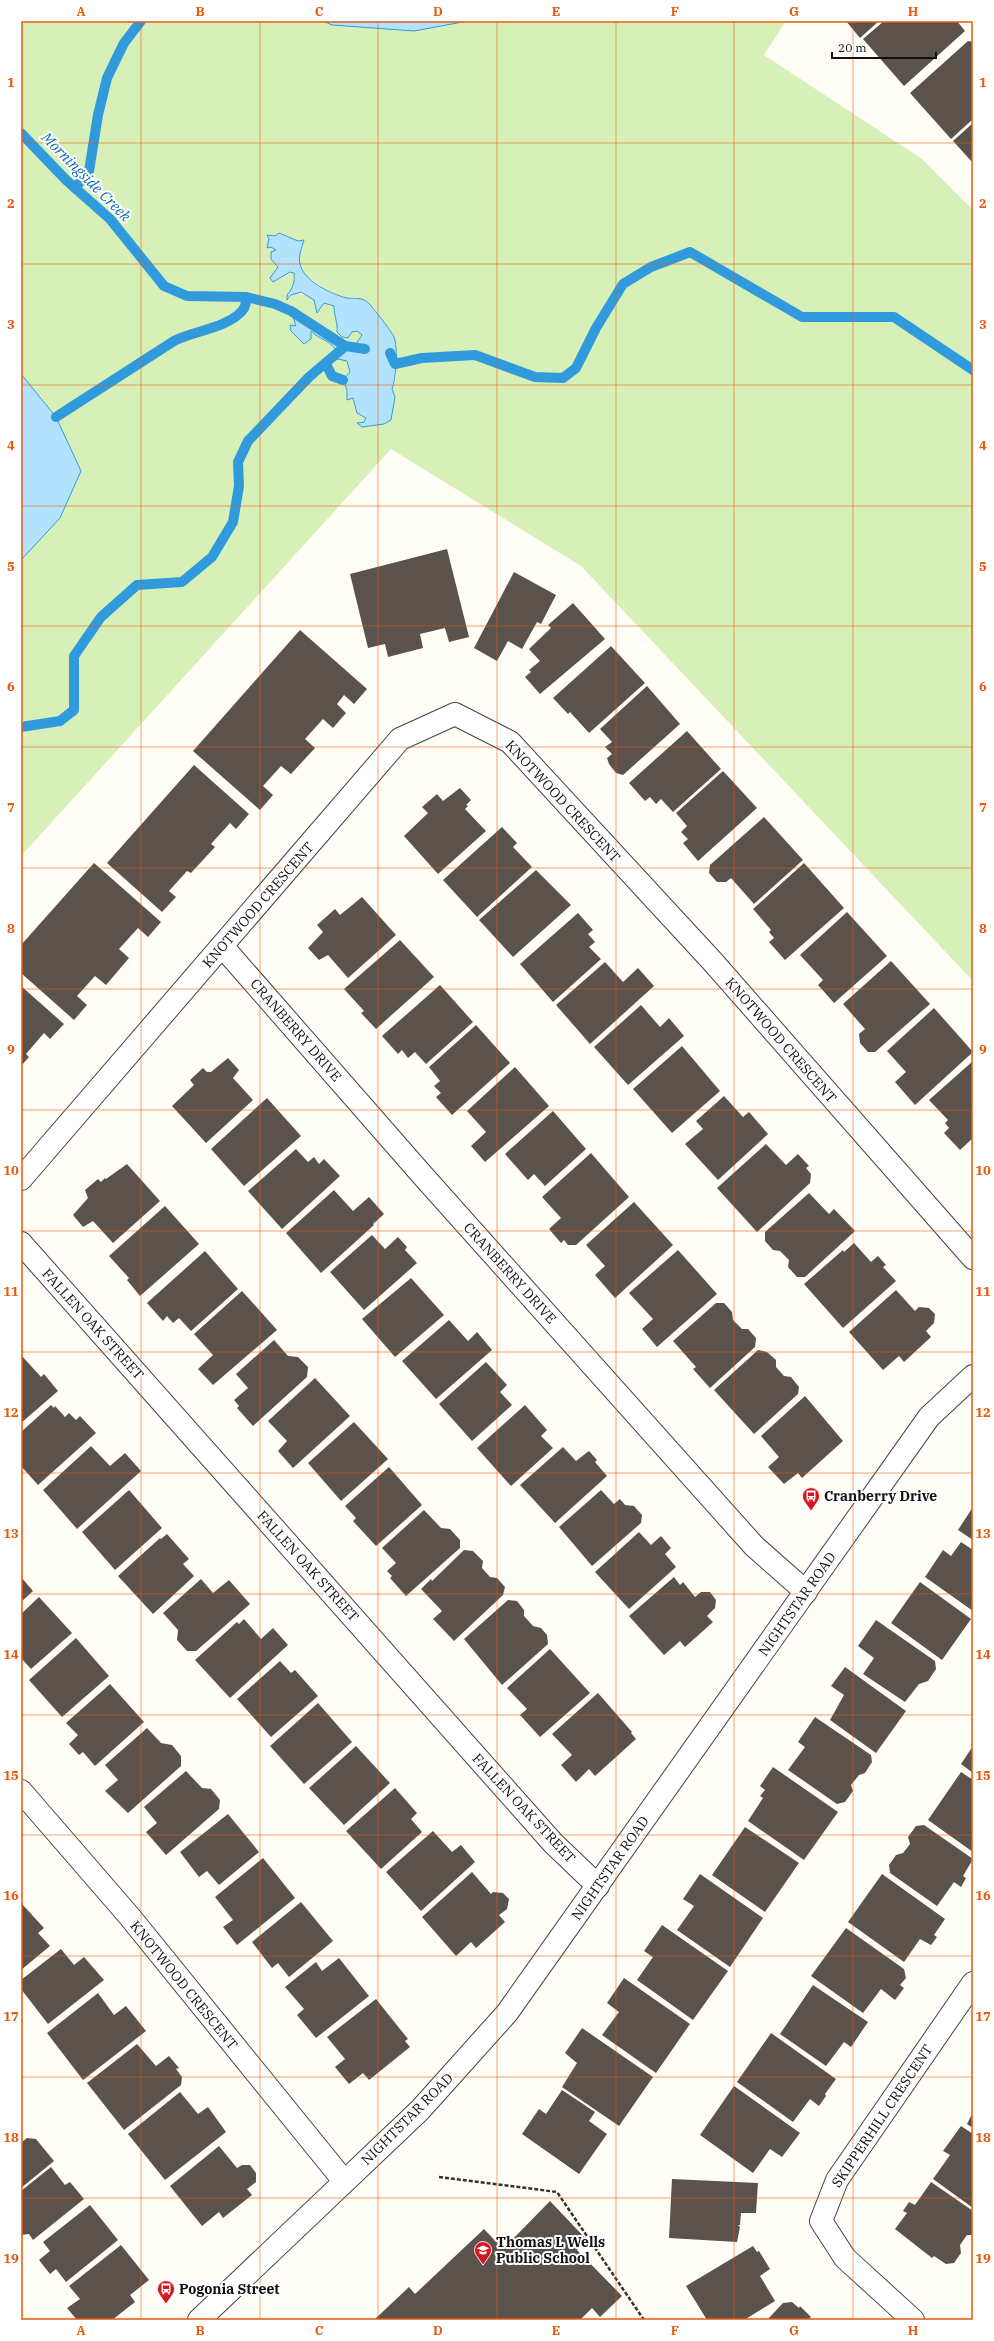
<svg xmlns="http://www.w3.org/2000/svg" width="994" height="2341" font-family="'IBM Plex Serif',serif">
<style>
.green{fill:#d6f0b8;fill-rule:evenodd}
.water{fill:#b3e2fd;stroke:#319add}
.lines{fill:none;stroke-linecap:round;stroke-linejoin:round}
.stream{stroke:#319add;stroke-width:10}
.building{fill:#5b524c}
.minor-casing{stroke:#444;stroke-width:24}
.tertiary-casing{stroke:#444;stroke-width:24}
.path{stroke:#333;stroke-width:2.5;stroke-dasharray:4 2;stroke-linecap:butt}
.minor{stroke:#fff;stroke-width:22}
.tertiary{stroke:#fff;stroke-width:22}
.grid{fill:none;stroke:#e8590c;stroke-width:1;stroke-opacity:0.55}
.labels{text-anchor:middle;stroke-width:4;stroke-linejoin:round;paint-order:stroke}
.street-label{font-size:14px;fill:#111;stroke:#fff}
.poi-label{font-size:14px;font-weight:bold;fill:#111;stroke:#fff;text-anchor:start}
.water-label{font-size:15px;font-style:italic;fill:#096bb4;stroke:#fff}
.neatline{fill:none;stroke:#e8590c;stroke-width:1.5}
.grid-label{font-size:13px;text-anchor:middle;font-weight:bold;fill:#e8590c}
</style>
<rect width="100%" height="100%" fill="#fffdf5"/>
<path class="green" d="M21 21H786L764 55 922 159 973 210V981L581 566 391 449 21 856ZM269 239 298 242 300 240V264L306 276 324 288 344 298 356 297 375 309 395 338 396 380 392 389 395 397 372 426 362 427 358 423 365 422 366 418 357 413 353 398 347 400V390L343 380 350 372 347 361 334 358 336 350C328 339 310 331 296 326L291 312 345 346 354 347 362 335 357 330 337 332C338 323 334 316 334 306L324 303 320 309 315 306 314 300 307 296 296 292 288 300 287 295C293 288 295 282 294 273L290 272 274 282 270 278 279 267 277 251 271 247 267 248Z"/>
<g class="water">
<path d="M323 21H468L414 31 332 25Z"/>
<path d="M279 233 298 241 304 240C302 247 298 256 300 264 304 281 328 292 343 297 351 300 358 296 366 301 370 303 392 332 394 337 398 346 396 380 392 389L395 397 391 420 384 424 362 427 357 423 364 422 366 418 357 413 353 398 347 400V390L343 380 350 372 347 361 333 358 336 350C327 338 321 341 311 331V339L304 344 291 331 290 325 296 326 291 311 345 346 354 347 362 335 357 331 352 332 348 338 342 337 337 332C338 323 334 316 334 306L324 303 317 313 314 300 301 292 291 295 287 300V295C293 288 295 282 294 273L290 272 273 282 270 278 278 267 271 259V252L276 250 271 247 267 248 269 239 267 235 275 236Z"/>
<path d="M21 374 56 417 81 471 60 518 21 560Z"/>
</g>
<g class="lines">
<g class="stream">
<path d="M21 133 66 180 110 219 164 286 187 296 246 297 275 304 291 311 345 346 365 349"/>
<path d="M75 188 89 171 98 115 107 78 124 43 141 21"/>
<path d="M390 353 395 364 422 358 475 355 535 377 563 378 576 368 596 328 623 284 651 267 690 252 802 317H894L973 370"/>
<path d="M326 364 332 376 343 380"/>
<path d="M56 417 174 341C193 331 227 328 242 311 246 307 246 302 246 297"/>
<path d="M21 727 60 721 74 710V656L101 617 137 585 182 582 212 557 233 522 239 486 238 462 248 441 309 377 342 349"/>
</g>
</g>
<g class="building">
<path d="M846 21H879L860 38Z"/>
<path d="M884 21H957L965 31 904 86 863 39Z"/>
<path d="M968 41 973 42V119L951 139 910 93Z"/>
<path d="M973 123V163L953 141Z"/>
<path d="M447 549 469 637 449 642 445 628 420 634 423 648 388 657 385 644 368 648 350 574Z"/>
<path d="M514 572 556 595 541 624 537 622 522 649 508 641 497 661 474 648Z"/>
<path d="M573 603 605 639 540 694 525 677 531 672 529 670 540 661 529 649 551 628 548 625Z"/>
<path d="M300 630 367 689 354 704 344 695 337 704 346 713 333 728 323 719 305 739 315 748 291 774 281 766 263 786 273 795 260 810 193 751Z"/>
<path d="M611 646 645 683 589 733 570 712 568 714 553 698Z"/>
<path d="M647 686 680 724 623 775 616 773 609 764 607 758 612 754 605 747 612 742 600 729Z"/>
<path d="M687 731 721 769 673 812 661 799 656 804 650 797 645 801 629 783Z"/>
<path d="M194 765 249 814 236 829 230 823 211 844 215 847 191 873 187 871 169 891 176 897 162 912 107 863Z"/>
<path d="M723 771 757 808 698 861 683 843 688 839 681 832 687 826 676 813Z"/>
<path d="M460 788 471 800 466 805 468 806 465 809 486 831 438 874 404 836 428 813 422 807 437 794 443 801Z"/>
<path d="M764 817 803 860 754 904 731 878 726 882H717L709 873 710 865Z"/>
<path d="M502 827 517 843 513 847 532 867 477 917 443 880Z"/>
<path d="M94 863 161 922 148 937 138 928 119 949 129 958 106 985 95 976 77 996 87 1005 74 1020 21 973V945Z"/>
<path d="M804 863 844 908 785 960 769 942 774 938 769 932 771 930 753 909Z"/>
<path d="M536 870 571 905 513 957 479 920Z"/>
<path d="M362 897 396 935 348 978 328 955 319 960 308 948 323 932 317 925 335 909 340 915Z"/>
<path d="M847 912 887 956 834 1003 818 985 823 980 800 955Z"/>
<path d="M578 913 593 930 588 934 595 942 589 947 601 959 553 1002 520 964Z"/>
<path d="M400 940 434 977 376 1029 361 1013 364 1011 344 989Z"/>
<path d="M891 961 930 1004 875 1052H868L860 1043 859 1034 865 1029 843 1004Z"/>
<path d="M605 962 623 982 638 968 654 986 590 1044 556 1005Z"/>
<path d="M440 985 473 1022 426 1064 415 1052 408 1058 402 1050 398 1054 382 1036Z"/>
<path d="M21 986 64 1024 50 1039 44 1033 26 1054 29 1057 21 1066Z"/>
<path d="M641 1005 660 1027 669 1018 684 1036 628 1085 594 1047Z"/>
<path d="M934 1008 973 1052 915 1105 895 1082 906 1072 887 1051Z"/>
<path d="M476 1025 510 1063 452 1115 436 1097 441 1093 434 1086 440 1081 429 1067Z"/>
<path d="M682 1046 720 1091 672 1133 633 1089Z"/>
<path d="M228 1058 239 1070 233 1078 253 1100 206 1143 172 1106 194 1085 190 1080 203 1068 207 1072H211Z"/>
<path d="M973 1061V1138L960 1150 944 1133 949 1128 945 1123 948 1120 929 1100Z"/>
<path d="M515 1067 549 1106 485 1162 471 1146 486 1132 467 1111Z"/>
<path d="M724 1096 743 1117 749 1112 768 1134 718 1180 685 1144 703 1129 696 1121Z"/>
<path d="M267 1098 301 1136 244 1186 211 1149Z"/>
<path d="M553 1111 586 1149 545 1186 534 1174 528 1180 505 1154Z"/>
<path d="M766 1144 786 1165 798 1154 809 1166 806 1168 811 1174 810 1183 757 1232 717 1188Z"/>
<path d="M296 1149 308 1162 314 1157 319 1164 324 1159 340 1176 282 1229 248 1191Z"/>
<path d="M591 1153 629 1197 576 1245H568L564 1240 561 1243 549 1229 561 1218 542 1197Z"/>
<path d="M127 1164 160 1201 113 1243 93 1221 83 1227 73 1215 88 1198 85 1190 98 1179 101 1182 105 1178 106 1179Z"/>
<path d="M334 1190 353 1211 369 1197 384 1214 373 1224 374 1225 321 1273 286 1233Z"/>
<path d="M809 1193 829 1214 834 1209 855 1231 805 1277H797L788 1267 789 1260 780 1251 773 1250 765 1241V1232Z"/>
<path d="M634 1202 673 1245 615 1298 595 1275 605 1266 586 1245Z"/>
<path d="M165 1206 199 1244 140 1296 127 1280 129 1278 109 1256Z"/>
<path d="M372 1235 385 1249 398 1237 407 1247 405 1250 417 1263 364 1310 330 1272Z"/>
<path d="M854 1243 871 1262 878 1256 886 1265 883 1267 896 1281 843 1328 804 1284 843 1250 844 1252Z"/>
<path d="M678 1250 717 1294 657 1347 642 1329 653 1319 629 1293Z"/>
<path d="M205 1251 238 1289 191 1331 179 1318 173 1323 167 1316 163 1321 147 1303Z"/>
<path d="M411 1278 444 1315 395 1357 362 1319Z"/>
<path d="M896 1290 915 1311 919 1307 929 1308 935 1314 934 1323 926 1331 931 1337 904 1362 899 1356 883 1370 849 1332Z"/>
<path d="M242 1291 277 1330 213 1385 198 1369 213 1355 194 1334Z"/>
<path d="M716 1303H724L732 1312 733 1320 742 1329H748L756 1338 755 1347 710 1388 693 1369 696 1367 673 1341Z"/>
<path d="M449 1320 468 1341 477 1332 492 1350 436 1399 402 1361Z"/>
<path d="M274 1340 288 1356 298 1357 308 1367 307 1377 253 1426 237 1408 239 1406 234 1400 248 1388 236 1374Z"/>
<path d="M758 1350 767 1352 776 1360V1367L784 1376 791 1377 799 1387 798 1394 754 1434 714 1390Z"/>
<path d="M22 1356 41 1377 44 1374 58 1391 21 1423Z"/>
<path d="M486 1362 507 1385 500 1392 512 1405 472 1441 439 1404Z"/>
<path d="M315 1378 350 1416 293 1468 278 1451 287 1441 268 1421Z"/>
<path d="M805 1396 843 1441 802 1478 798 1473 784 1484 768 1467 779 1457 761 1436Z"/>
<path d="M51 1405 54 1408 55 1406 65 1417 69 1413 76 1420 80 1416 96 1433 38 1485 21 1466V1432Z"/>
<path d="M525 1405 547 1430 541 1436 553 1448 511 1486 477 1448Z"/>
<path d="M354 1422 388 1459 341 1501 308 1463Z"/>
<path d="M91 1446 110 1466 125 1453 141 1471 77 1529 43 1490Z"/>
<path d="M563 1447 576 1461 589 1451 597 1460 595 1462 607 1476 555 1523 520 1485Z"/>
<path d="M389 1467 422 1505 376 1546 353 1521 356 1518 345 1506Z"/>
<path d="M129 1490 162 1528 115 1570 82 1532Z"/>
<path d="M601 1490 614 1504 620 1499 625 1505 634 1506 642 1515 641 1523 592 1566 559 1527Z"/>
<path d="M973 1507V1540L958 1530Z"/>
<path d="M424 1510 441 1528 450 1529 460 1540V1548L406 1596 390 1578 392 1576 387 1571 396 1563 382 1548Z"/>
<path d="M639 1532 651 1545 661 1536 671 1548 665 1554 676 1567 629 1609 595 1572Z"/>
<path d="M167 1534 189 1559 183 1564 194 1576 153 1614 118 1576 160 1538 161 1539Z"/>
<path d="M961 1542 973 1550V1611L925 1577 943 1550 951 1556Z"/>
<path d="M464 1550 473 1551 483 1561 482 1568 490 1577 497 1578 505 1587 503 1595 454 1641 433 1619 442 1611 421 1589 431 1579 432 1581Z"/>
<path d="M21 1577 33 1591 21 1602Z"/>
<path d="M674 1577 680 1585 683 1582 695 1597 701 1592H710L716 1600 715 1608 707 1616 713 1622 685 1647 680 1641 664 1655 629 1616Z"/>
<path d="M201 1579 213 1593 229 1580 250 1604 196 1651H187L177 1640 178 1630 163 1613Z"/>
<path d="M920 1582 971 1619 942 1660 891 1623Z"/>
<path d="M39 1597 72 1633 31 1669 21 1658V1614Z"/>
<path d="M508 1600 517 1601 524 1610V1616L533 1626 541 1628 547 1635 548 1644 502 1685 464 1639Z"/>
<path d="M244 1619 261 1639 273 1628 288 1645 230 1698 195 1660 237 1622 239 1624Z"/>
<path d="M876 1620 935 1661 936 1669 928 1681 919 1684 905 1702 863 1674 874 1658 858 1646Z"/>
<path d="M76 1638 109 1676 62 1717 29 1680Z"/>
<path d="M550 1649 590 1693 540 1737 520 1715 527 1709 507 1688Z"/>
<path d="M280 1661 291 1673 295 1670 318 1696 271 1737 237 1699Z"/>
<path d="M845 1667 906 1711 876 1753 830 1720 844 1695 831 1686Z"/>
<path d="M110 1684 144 1722 95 1766 83 1752 79 1755 69 1744 78 1735 66 1723Z"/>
<path d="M598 1693 632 1732 631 1733 636 1739 595 1776 589 1769 576 1782 561 1765 572 1755 552 1734Z"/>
<path d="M318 1703 352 1742 304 1784 270 1746Z"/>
<path d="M815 1717 871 1755 872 1762 865 1773 859 1775 851 1785 853 1791 845 1802 837 1804 788 1770 805 1747 798 1742Z"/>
<path d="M147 1728 161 1743 172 1745 181 1756V1766L128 1813 105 1791 118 1780 105 1765Z"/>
<path d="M356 1746 390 1783 344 1825 309 1788Z"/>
<path d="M973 1746V1773L961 1764Z"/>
<path d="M773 1767 838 1812 804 1860 748 1821 763 1798 760 1796 765 1790 760 1786Z"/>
<path d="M186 1771 202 1788 211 1789 220 1800 219 1809 166 1855 146 1832 157 1823 144 1807Z"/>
<path d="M961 1772 973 1780V1852L928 1820Z"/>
<path d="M395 1788 417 1813 411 1819 422 1832 381 1869 346 1831Z"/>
<path d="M228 1814 259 1852 219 1885 207 1871 199 1877 180 1852Z"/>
<path d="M924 1825 973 1859 963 1876 966 1878 961 1887 954 1882 937 1906 890 1873 889 1865 896 1855 903 1853 910 1844 908 1837 916 1826Z"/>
<path d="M745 1827 799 1863 765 1912 712 1875Z"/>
<path d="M433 1831 452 1852 461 1845 475 1862 421 1911 386 1872Z"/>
<path d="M263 1858 295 1898 237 1945 223 1927 233 1920 215 1897Z"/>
<path d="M472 1872 491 1894 493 1892 503 1893 509 1899 507 1909 499 1915 505 1922 476 1948 471 1942 456 1956 422 1917Z"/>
<path d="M700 1874 763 1918 730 1967 677 1930 694 1906 683 1899Z"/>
<path d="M882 1874 945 1919 934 1935 937 1937 931 1945 920 1939 904 1962 848 1922Z"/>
<path d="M301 1902 333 1941 289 1977 278 1963 272 1968 252 1942Z"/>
<path d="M22 1904 44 1928 38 1933 50 1946 21 1970Z"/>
<path d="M662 1925 728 1971 693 2020 637 1980 653 1957 644 1951Z"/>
<path d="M846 1928 904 1969 906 1978 900 1985 904 1988 895 2000 881 1989 863 2013 811 1976Z"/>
<path d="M61 1949 74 1965 84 1957 104 1980 48 2024 21 1989V1980Z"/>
<path d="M339 1958 369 1996 316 2038 297 2015 304 2009 285 1987 316 1962 322 1971Z"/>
<path d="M624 1978 690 2024 656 2073 602 2035 619 2012 607 2003Z"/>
<path d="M813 1985 868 2022 851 2047 844 2042 826 2066 780 2034Z"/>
<path d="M98 1993 114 2015 126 2006 146 2031 83 2080 47 2033Z"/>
<path d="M376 1999 408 2039 405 2041 410 2047 369 2080 363 2073 349 2084 335 2067 345 2059 327 2037Z"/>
<path d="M582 2028 653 2077 619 2126 562 2087 577 2063 565 2053Z"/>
<path d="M771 2033 836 2079 825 2094 826 2096 819 2106 810 2099 793 2122 737 2082Z"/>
<path d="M137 2044 156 2066 169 2056 179 2068 176 2069 182 2077 181 2085 124 2130 87 2083Z"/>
<path d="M734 2086 800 2133 782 2157 770 2149 753 2173 700 2135Z"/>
<path d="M562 2090 595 2112 589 2121 607 2134 579 2174 522 2134 539 2109 546 2114Z"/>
<path d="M180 2092 198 2114 208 2107 226 2132 165 2180 128 2134Z"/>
<path d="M973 2112V2128L967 2124Z"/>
<path d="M961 2126 973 2134V2208L933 2179 950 2155 943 2151Z"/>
<path d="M27 2138 36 2139 54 2161 21 2188V2140L22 2142Z"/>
<path d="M219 2146 237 2168 242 2165H250L256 2173V2182L247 2189 252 2195 223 2218 219 2212 202 2226 170 2186Z"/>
<path d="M51 2167 65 2185 70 2182 84 2199 33 2240 29 2234 21 2235V2191Z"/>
<path d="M672 2179 758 2183 756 2213H741L740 2225H738L740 2227 737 2242 669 2238Z"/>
<path d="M931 2182 973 2211V2235H967L960 2245 961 2253 954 2263 946 2264 934 2256 932 2258 895 2229 907 2213 903 2211 909 2202 915 2205Z"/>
<path d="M550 2201 587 2240 577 2250 622 2296 600 2317 592 2308 580 2320H374L409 2287 415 2294 484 2229 503 2249Z"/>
<path d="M90 2205 118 2240 66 2282 56 2269 50 2274 39 2260 50 2251 43 2242Z"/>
<path d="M121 2245 149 2280 130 2295 135 2302 112 2320H77L67 2308 80 2299 69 2286Z"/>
<path d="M753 2246 757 2252 759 2251 770 2269 760 2276 775 2301 744 2320H707L686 2286Z"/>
<path d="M792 2302 799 2308 800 2306 811 2317 808 2320H767L783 2303Z"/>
</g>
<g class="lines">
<g class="minor-casing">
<g id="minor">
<path d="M222 946 424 1177 754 1546 806 1592"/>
<path d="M21 1179 400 739 455 714 510 742 713 962 973 1258"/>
<path d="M21 1243 553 1843 598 1886"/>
<path d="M21 1791 130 1917 344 2181"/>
<path d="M913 2320 845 2258 821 2221 837 2180 973 1983"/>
</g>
</g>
<g class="tertiary-casing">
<path id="tertiary" d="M199 2320 420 2110 507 2013 929 1417 973 1376"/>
</g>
<path class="path" d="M439 2177 557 2192 644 2320"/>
<use href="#minor" class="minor"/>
<use href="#tertiary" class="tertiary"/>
</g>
<path class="grid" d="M141 21V2320M260 21V2320M378 21V2320M497 21V2320M616 21V2320M734 21V2320M853 21V2320M21 143H973M21 264H973M21 385H973M21 506H973M21 626H973M21 747H973M21 868H973M21 989H973M21 1110H973M21 1231H973M21 1352H973M21 1473H973M21 1594H973M21 1715H973M21 1835H973M21 1956H973M21 2077H973M21 2198H973"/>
<defs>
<g id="bus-pin" transform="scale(0.9)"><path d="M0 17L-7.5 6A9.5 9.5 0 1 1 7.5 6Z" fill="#d31621" stroke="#fff"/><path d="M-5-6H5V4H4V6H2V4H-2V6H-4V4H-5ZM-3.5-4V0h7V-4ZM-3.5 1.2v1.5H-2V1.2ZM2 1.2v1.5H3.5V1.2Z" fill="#fff"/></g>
<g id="school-pin" transform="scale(0.9)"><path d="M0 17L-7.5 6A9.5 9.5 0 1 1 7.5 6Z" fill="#d31621" stroke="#fff"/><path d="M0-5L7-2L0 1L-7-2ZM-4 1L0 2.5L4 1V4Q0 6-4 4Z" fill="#fff"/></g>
</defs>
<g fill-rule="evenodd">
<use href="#bus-pin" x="811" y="1496"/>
<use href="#school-pin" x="483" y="2250"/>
<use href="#bus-pin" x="166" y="2289"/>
</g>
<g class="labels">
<g class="street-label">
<text transform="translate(563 801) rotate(47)" y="5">KNOTWOOD CRESCENT</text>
<text transform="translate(258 905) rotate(-49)" y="5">KNOTWOOD CRESCENT</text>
<text transform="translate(296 1030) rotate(49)" y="5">CRANBERRY DRIVE</text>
<text transform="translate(781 1040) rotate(49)" y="5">KNOTWOOD CRESCENT</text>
<text transform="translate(510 1273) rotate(48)" y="5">CRANBERRY DRIVE</text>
<text transform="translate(93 1324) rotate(48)" y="5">FALLEN OAK STREET</text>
<text transform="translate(308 1566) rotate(48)" y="5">FALLEN OAK STREET</text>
<text transform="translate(797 1604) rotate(-55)" y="5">NIGHTSTAR ROAD</text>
<text transform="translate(524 1808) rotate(47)" y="5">FALLEN OAK STREET</text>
<text transform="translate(610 1868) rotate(-55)" y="5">NIGHTSTAR ROAD</text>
<text transform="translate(184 1985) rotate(51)" y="5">KNOTWOOD CRESCENT</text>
<text transform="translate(882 2116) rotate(-56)" y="5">SKIPPERHILL CRESCENT</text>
<text transform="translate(407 2119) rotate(-45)" y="5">NIGHTSTAR ROAD</text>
</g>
<g class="poi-label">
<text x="824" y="1501">Cranberry Drive</text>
<text x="496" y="2247">Thomas L Wells<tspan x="496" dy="16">Public School</tspan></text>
<text x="179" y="2294">Pogonia Street</text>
</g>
<g class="water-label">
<text transform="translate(86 177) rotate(45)" y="5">Morningside Creek</text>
</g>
</g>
<rect width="994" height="2341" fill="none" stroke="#ffffff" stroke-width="44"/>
<path d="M832 52v6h104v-6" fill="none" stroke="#111111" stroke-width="2"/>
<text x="838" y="52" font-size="12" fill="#111111" stroke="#ffffff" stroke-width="3" paint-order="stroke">20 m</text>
<rect x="22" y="22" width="950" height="2297" class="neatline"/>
<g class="grid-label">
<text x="81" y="16">A</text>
<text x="200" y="16">B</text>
<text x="319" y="16">C</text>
<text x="438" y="16">D</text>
<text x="556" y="16">E</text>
<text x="675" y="16">F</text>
<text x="794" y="16">G</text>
<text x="913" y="16">H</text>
<text x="11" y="87">1</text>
<text x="983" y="87">1</text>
<text x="11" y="208">2</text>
<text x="983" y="208">2</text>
<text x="11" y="329">3</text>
<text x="983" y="329">3</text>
<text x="11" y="450">4</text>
<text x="983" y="450">4</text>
<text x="11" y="571">5</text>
<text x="983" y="571">5</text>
<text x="11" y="691">6</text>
<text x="983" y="691">6</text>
<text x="11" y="812">7</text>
<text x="983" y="812">7</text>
<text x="11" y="933">8</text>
<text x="983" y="933">8</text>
<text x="11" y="1054">9</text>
<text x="983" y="1054">9</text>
<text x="11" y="1175">10</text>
<text x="983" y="1175">10</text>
<text x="11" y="1296">11</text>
<text x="983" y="1296">11</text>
<text x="11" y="1417">12</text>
<text x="983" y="1417">12</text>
<text x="11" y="1538">13</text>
<text x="983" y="1538">13</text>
<text x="11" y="1659">14</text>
<text x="983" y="1659">14</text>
<text x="11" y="1780">15</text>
<text x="983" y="1780">15</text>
<text x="11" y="1900">16</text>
<text x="983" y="1900">16</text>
<text x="11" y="2021">17</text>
<text x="983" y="2021">17</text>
<text x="11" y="2142">18</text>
<text x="983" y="2142">18</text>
<text x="11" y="2263">19</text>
<text x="983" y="2263">19</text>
<text x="81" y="2335">A</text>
<text x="200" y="2335">B</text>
<text x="319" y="2335">C</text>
<text x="438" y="2335">D</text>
<text x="556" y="2335">E</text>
<text x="675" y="2335">F</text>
<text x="794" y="2335">G</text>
<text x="913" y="2335">H</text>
</g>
</svg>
